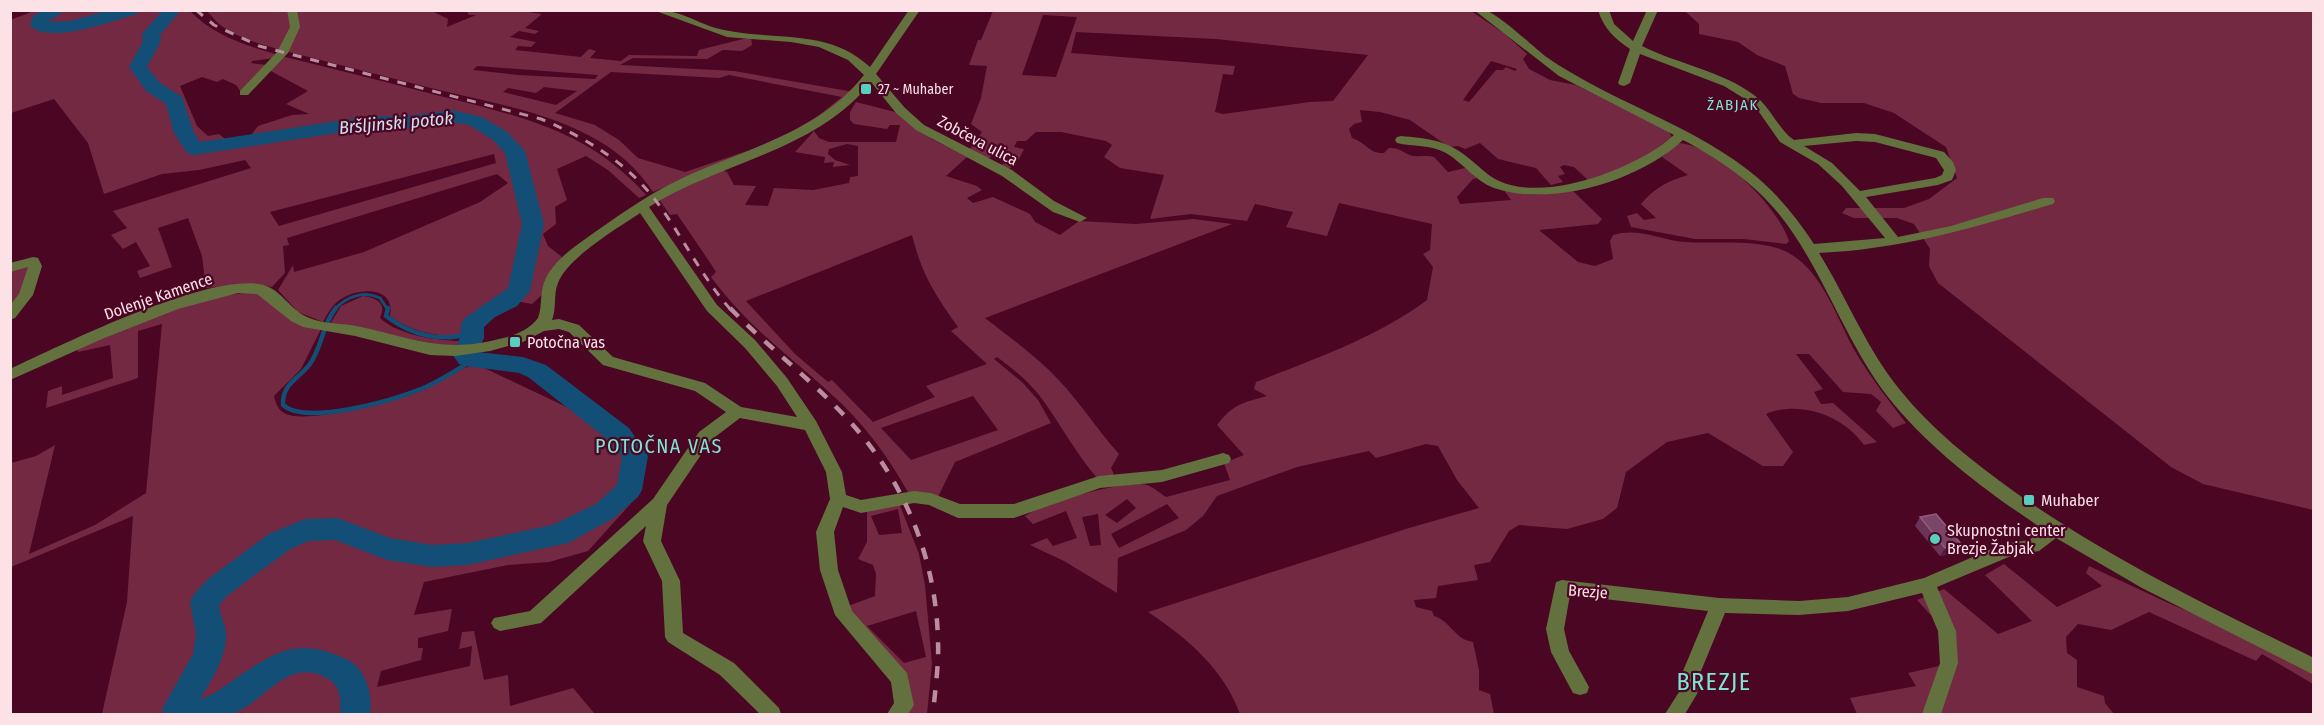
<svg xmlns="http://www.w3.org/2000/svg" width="2324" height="725" font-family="'Fira Sans Condensed',sans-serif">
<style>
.green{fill:#742942;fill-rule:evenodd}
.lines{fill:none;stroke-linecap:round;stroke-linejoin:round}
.stream-far1{stroke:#124e75;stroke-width:3}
.stream{stroke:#124e75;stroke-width:4.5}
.river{fill:#124e75;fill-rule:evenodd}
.minor{fill:#62713e;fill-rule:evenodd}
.rail-far1{stroke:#b98e9d;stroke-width:3;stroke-dasharray:9 9;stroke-linecap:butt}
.rail{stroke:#b98e9d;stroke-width:4.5;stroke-dasharray:12 12;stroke-linecap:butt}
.wall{fill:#6c3258}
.shaded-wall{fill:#58193c}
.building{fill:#7b4567;stroke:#905d7b;stroke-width:1.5}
.poi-dot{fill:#5acebd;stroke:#4b0623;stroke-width:2}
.labels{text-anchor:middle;stroke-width:4.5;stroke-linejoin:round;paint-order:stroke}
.far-poi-label{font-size:14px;fill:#fce1e7;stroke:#4b0623;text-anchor:start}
.far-neighbourhood-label{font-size:15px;letter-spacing:1.5px;fill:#7ee5d5;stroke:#4b0623}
.street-label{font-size:16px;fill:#fce1e7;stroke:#4b0623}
.poi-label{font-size:16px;fill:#fce1e7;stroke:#4b0623;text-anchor:start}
.water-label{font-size:18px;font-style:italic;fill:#cee0ef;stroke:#4b0623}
.quarter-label{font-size:20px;letter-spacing:1.5px;fill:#7ee5d5;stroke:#4b0623}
.near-quarter-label{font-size:24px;letter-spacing:1.5px;fill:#7ee5d5;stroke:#4b0623}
</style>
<rect width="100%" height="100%" fill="#4b0623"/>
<g class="green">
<path d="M37 10 190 11C213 35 247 46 279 55L274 58 252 61 251 63 266 65 241 92 236 85 223 79 217 82 202 77 180 86 197 126 208 136 219 134 229 142 251 135 258 126 292 115 309 114 286 104 308 91 269 70 282 57H285C335 69 386 82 436 95 518 116 587 129 646 195L639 198 608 170 586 156 557 169 567 200 555 207 556 224 543 234 548 246 562 257 544 293 532 304 521 302 517 297C499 298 474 307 465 324 461 330 463 332 458 336 435 337 408 330 390 316 396 286 359 287 341 299 332 305 328 313 323 322L298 312 278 290 293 265 294 272 364 252 480 202 508 183 497 174 287 238 289 245 283 246 285 273 272 287 260 285 220 291 215 287 206 288 202 256 188 218 158 228 172 267 140 278 137 271 150 266 136 242 123 249 111 235 127 228 113 211 251 168 245 160 199 170 162 174 104 194 88 143 54 99 11 113 10 20ZM494 154 496 163 279 226 270 212Z"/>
<path d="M290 10 432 11 448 19 447 27 476 15H469L467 12 469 11H521L542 14 525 28 539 31 535 34 519 31 510 37 536 42 531 47 518 46 515 50 581 57 589 49 596 51 590 58 621 61 629 55 697 56 699 50 751 37 752 45 742 51 723 50 707 59 633 58 620 65 734 71 854 92 810 125 653 192C606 118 505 107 427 87 377 74 327 62 277 49 258 43 235 37 219 24 214 20 212 15 206 11ZM477 66 598 75 595 79 518 75 473 70ZM611 72 719 78 729 75 842 97 818 116 793 131 753 149 685 172 638 158 619 140 595 125 555 113ZM544 87 577 91 556 105 503 92 508 88 536 93Z"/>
<path d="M993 11H1471L1505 34 1527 54 1523 59 1529 69 1550 80 1576 85 1660 127 1669 132 1672 137 1636 164 1588 180 1574 167 1564 165 1560 167 1565 174 1558 176 1563 182 1551 185 1536 168 1498 159 1480 143 1465 149 1458 146 1449 147 1410 120 1380 112 1360 110 1362 122 1354 124 1349 129 1352 138C1367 143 1369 154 1384 153L1389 148C1400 147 1404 154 1413 156 1420 157 1426 155 1434 157L1448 172 1465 168 1477 178 1473 179 1457 197 1460 204 1511 200 1504 190 1531 195 1573 191 1602 219 1598 224 1539 230 1578 262 1595 266 1613 259 1610 241 1613 235C1638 227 1660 240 1685 242 1715 244 1750 239 1780 249 1821 264 1836 318 1856 353 1871 378 1889 401 1906 423L1893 428 1876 411 1881 402 1871 394 1843 392 1809 354H1796L1823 389 1814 392 1821 404 1833 403 1877 442 1864 445C1843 415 1799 400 1766 414L1793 452 1783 466H1763L1708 433 1667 442 1626 472 1617 508 1603 519 1567 529 1519 525 1509 531 1490 562 1474 565 1478 580 1438 586 1436 598 1414 600 1416 607 1432 611 1434 616C1451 621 1454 639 1473 642L1479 670V690L1490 694 1494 714H1240C1223 668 1188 639 1148 612L1409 528 1479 508 1457 480 1438 446 1426 444 1376 458 1369 451 1297 467 1217 496 1203 516 1186 530 1118 558 1117 593 1064 561 1030 545 1047 538 1053 546 1077 538 1066 511 1033 524 1025 516C1042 503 1127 479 1147 485 1153 487 1160 493 1166 497L1230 480 1224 463 1244 455 1217 425C1233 404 1242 403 1267 396L1254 389 1256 382C1314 359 1376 338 1427 300L1433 267 1423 254 1430 250 1432 224 1339 203 1327 236 1286 227 1293 212 1255 204 1247 221 1191 214 1150 219 1164 175 1120 168 1104 157 1112 145 1106 141 1061 132H1036L1026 141H1017L1014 147 1024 149 1018 161 1008 170 1000 167 1007 160 993 155 986 161 967 153 982 132 971 124 981 98 987 66 969 65 978 40H981ZM1043 15 1077 17 1056 77 1022 75ZM1076 32 1216 39 1368 55 1333 101 1310 102 1223 114 1215 112 1223 74 1233 75 1235 66 1071 53ZM1491 61 1517 69 1515 71 1506 67 1503 70H1496L1469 102 1463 100ZM1127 499 1136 508 1117 523 1105 515ZM1167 504 1179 518 1119 548 1111 534ZM1098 514 1101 545 1090 546 1082 517Z"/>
<path d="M1685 11H2313V510L2203 484 2171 467 1938 283 1929 266 1930 249 1914 224 1897 218H1854L1842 213 1846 208H1904L1929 199 1957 178 1946 147 1894 113 1864 103H1821L1799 98 1793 94 1785 66 1757 55 1738 42 1699 34V24Z"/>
<path d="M856 102 899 113 932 139 967 157 946 176 977 186 982 190 967 198 973 203 993 197 1030 214 1035 222 1060 235 1079 221 1136 224 1194 219 1232 224 985 318C1007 335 1030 352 1050 371 1076 396 1095 427 1119 454L1111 468 1117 481 1098 479C1075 453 1059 421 1039 395 1027 380 1012 368 997 357L994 359 1022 382 1038 400 1051 423 955 462 938 497 909 494C888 456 863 422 830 393 786 353 748 327 711 277L716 272 711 264 677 214 670 215 659 199 722 170 727 172 734 185 756 186 745 205 768 206 774 188 813 190 849 183 850 177 858 176V146L847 144 829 149 828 154 835 160 850 165 833 167 834 162 824 163 825 157 795 152 814 131 819 138 829 142H896L900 125H890L887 129 854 124 850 120V112ZM912 235C922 275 934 293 958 327L951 331 987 364 926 386 935 397 873 422 832 380 828 382 795 354 746 301ZM973 396 998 430 911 460 881 428Z"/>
<path d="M1677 143C1715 143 1778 206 1789 241L1786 244 1744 239H1695L1631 227 1627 216 1637 213 1644 220 1656 218 1641 204C1654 188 1668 181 1688 175L1662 157Z"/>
<path d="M31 266 30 276 11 313V270Z"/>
<path d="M256 293 266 297 289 319 321 329 301 369 274 396C276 404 278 410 286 414 308 424 396 401 421 391 436 385 463 364 478 365L592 419 624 449 630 459C628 468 627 482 623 490 602 527 466 555 426 550 393 545 347 521 315 525 286 529 260 551 236 568 219 579 197 594 195 615 197 619 200 624 202 628 209 651 181 692 170 713L172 714H102L127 602 133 516 11 567V463L36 456 55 445 29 554 95 525 146 493 162 324 138 331V378L46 408 48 391 62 386V395L113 378 110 345 78 352 77 348C124 330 208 290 256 293Z"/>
<path d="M363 296C377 298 387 303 380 318 397 335 439 341 462 341V349L330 324 341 306Z"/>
<path d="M628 498 634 500 588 551 549 562 508 565 424 582 414 615 452 609 448 631 418 638V648H423L421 660 381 671 377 687 470 666 472 646 459 649 462 632 474 631 484 680 508 675 510 706 573 688 595 714H365L367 686C363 680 358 672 353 668 326 646 283 652 257 672 235 689 226 700 199 710L187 704 203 680 218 641V629L211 614 212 600 220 589 269 554 305 534 336 531 400 556 428 562 469 559 543 543 572 534 606 517Z"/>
<path d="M899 503 919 554 925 585 932 664 927 714H903L907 708 848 606 875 596 876 574 873 565 858 559 867 542V511ZM898 509 902 533 879 535 871 516ZM916 611 926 657 904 663 867 626Z"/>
<path d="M2004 564 2057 607 2102 586 2086 573 2089 566 2175 606 2211 620 2313 673V684L2262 654 2256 661 2149 612 2111 630 2078 624 2066 637 2067 653 2077 660V687L2104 696 2105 703 2114 714H1857L1850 698 1916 686 1908 673 1957 662V644L1917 600 1944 589 1998 634 2032 621 1985 575Z"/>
<path d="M299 666C316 668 336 668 346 683L348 714H207L245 695 262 680 279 670Z"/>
</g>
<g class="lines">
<path class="stream-far1" d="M334 310C346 297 363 290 380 298L388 310"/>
<g class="stream">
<path d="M336 308C323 323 322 347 310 364 299 379 282 383 283 405 307 426 393 400 421 389 439 382 456 370 473 360"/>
<path d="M388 308 386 316C411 335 441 343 471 333"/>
</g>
<g class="river">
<path d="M44 10H66L48 22 70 21 110 10H139L137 14C116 20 46 46 30 25L33 16Z"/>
<path d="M163 10H181L160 35 161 41 147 67 160 83 182 97 194 133 200 142 370 116H406L452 110 482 117 507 132 525 151 544 224 530 291 517 306 495 317 484 327V338L477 352 523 357 546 365 629 428 648 456 642 490 638 497 614 518 568 543 467 565 432 567 387 560 335 540 308 541 289 550 228 595 219 605C220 615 225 624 226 633 227 656 212 680 200 699 212 696 222 688 232 681 275 652 295 636 346 659 366 668 373 695 370 714H340C341 697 341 684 323 676 283 658 260 709 229 714 209 718 185 714 164 714L162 709 193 654 196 634 190 602 194 594 208 579 269 534 305 519 337 518 390 538 432 545 467 543 552 525 596 504 617 485 622 457 611 442 528 377 519 373 465 366 459 364 452 354 460 338 461 324 465 318 508 288 522 224 505 153 493 140 469 125 452 122 406 128H370L194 155 187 153 174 133 166 104 146 91 129 67 143 41 142 34Z"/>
</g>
<g class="minor">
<path d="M287 10H297L300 27 288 53 248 95H240V91L277 52 290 27Z"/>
<path d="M653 10C685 10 695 24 724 30 775 41 829 28 870 67L909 10H920L876 74 905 108 924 125 1012 170 1054 201 1087 218 1080 222 1053 212 1002 176 916 130 896 113 871 82C817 151 720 162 649 207L717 305 755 340 787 378 816 421 842 472 846 495 861 500 914 491 931 493 960 504H1014L1099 476 1162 470 1223 453 1229 455 1231 459 1229 463 1162 482 1100 488 1014 518H958L929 505 914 503 861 513 843 507 834 532 838 570 852 611 907 673 914 705 908 714H887L894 703 891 682 835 615 820 570 816 532 830 499 826 472 805 430 740 418 711 440 667 505 661 541 680 581 683 633 734 663 779 708 781 714H760L720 675 668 642 665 637 662 581 643 541 646 526 541 623 500 631 494 628 491 623 494 618 530 611 653 499 699 432 726 412 695 391 603 365 569 332 559 329 544 331 523 342 490 351 455 356 430 355 355 336 303 327 291 321 257 294 238 293 178 309 102 339 10 380V369C66 343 201 276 259 284 280 287 289 309 307 317 322 324 340 323 356 326 411 337 441 354 499 339 514 336 529 330 538 318 543 305 539 291 546 278 556 258 577 245 595 232 625 211 655 190 689 175 751 147 820 131 864 75L848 60 819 47 791 42 727 37ZM640 213 707 311 745 348 777 386 797 417 741 407 705 383 613 357 579 325 559 319 552 320C557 308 553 295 558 283 567 258 618 228 640 213Z"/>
<path d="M1474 10C1478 10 1484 10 1487 11 1502 17 1531 45 1545 56 1609 101 1686 122 1748 170 1774 190 1796 216 1814 244L1885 238 1842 186 1818 164 1780 142 1759 112 1745 99 1724 86 1640 54 1630 83 1624 86 1620 85 1618 83 1630 49C1614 38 1604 29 1598 10H1609L1614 24 1633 41 1647 10H1658L1642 46C1678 64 1722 71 1754 95 1771 107 1777 128 1794 140L1856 133 1875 134 1944 152 1953 162 1956 170 1952 180 1938 185 1866 197 1898 237 1951 226 2043 198H2053L2055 201 2053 204C1971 228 1905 249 1819 253 1847 298 1866 348 1900 390 1931 429 1971 460 2012 490 2106 557 2210 607 2314 658V675L2142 588 2056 538 2039 551 2011 556 1937 587 1956 631 1958 663 1941 714H1922L1940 663 1938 631 1922 593 1848 611 1799 615 1725 613 1701 671 1697 694 1685 714H1665L1679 692 1683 671 1708 611 1570 595 1564 629 1569 651 1589 687 1587 693 1580 695 1573 693 1551 652 1546 629 1556 582 1562 580 1719 598 1799 601 1848 597 1924 578 2003 544 2029 540 2043 529C1987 492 1930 450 1888 397 1844 340 1823 269 1779 214 1754 183 1719 159 1683 140 1641 180 1551 208 1494 188 1475 181 1463 163 1446 153 1430 144 1413 147 1397 143L1395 140 1397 137 1401 136C1424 138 1447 140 1466 156 1477 164 1486 175 1499 181 1546 203 1638 168 1674 135L1559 76ZM1856 141 1875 142 1936 158 1944 170 1942 175 1935 178 1860 191 1832 163 1804 146Z"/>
<path d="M33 257 38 258 42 266 33 295 15 318 10 320V305L19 294 28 267 10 272V263Z"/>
</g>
<path class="rail-far1" d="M196 10 214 25 259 46 541 119C584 137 623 160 653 197 681 233 700 275 731 310"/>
<path class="rail" d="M730 308C764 343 803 373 837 408 900 471 936 552 938 641 939 665 935 690 933 714"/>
</g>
<path class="wall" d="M1920 517 1956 553 1940 556 1915 526Z"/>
<path class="shaded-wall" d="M1962 545 1956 553 1940 556 1945 548Z"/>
<path class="building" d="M1936 514 1962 545 1945 548 1920 517Z"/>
<g class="poi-dot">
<rect x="860" y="83" width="12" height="12" rx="3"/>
<rect x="509" y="336" width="12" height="12" rx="3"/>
<rect x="2023" y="494" width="12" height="12" rx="3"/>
<circle cx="1935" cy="539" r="6"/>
</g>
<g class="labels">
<g class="far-poi-label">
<text x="878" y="94">27 ~ Muhaber</text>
</g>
<g class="far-neighbourhood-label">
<text x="1733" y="110">ŽABJAK</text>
</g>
<g class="street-label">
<text transform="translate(978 140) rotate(28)" y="6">Zobčeva ulica</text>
<text transform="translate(158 296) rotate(-19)" y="6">Dolenje Kamence</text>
<text transform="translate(1588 591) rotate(4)" y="6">Brezje</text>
</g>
<g class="poi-label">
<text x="527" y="348">Potočna vas</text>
<text x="2041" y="506">Muhaber</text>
<text x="1947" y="536">Skupnostni center<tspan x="1947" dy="18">Brezje Žabjak</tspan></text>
</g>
<g class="water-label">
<text transform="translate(396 123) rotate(-5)" y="6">Bršljinski potok</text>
</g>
<g class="quarter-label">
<text x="659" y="453">POTOČNA VAS</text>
</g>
<g class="near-quarter-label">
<text x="1714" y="690">BREZJE</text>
</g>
</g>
<rect width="2324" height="725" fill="none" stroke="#fce1e7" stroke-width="24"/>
</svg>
